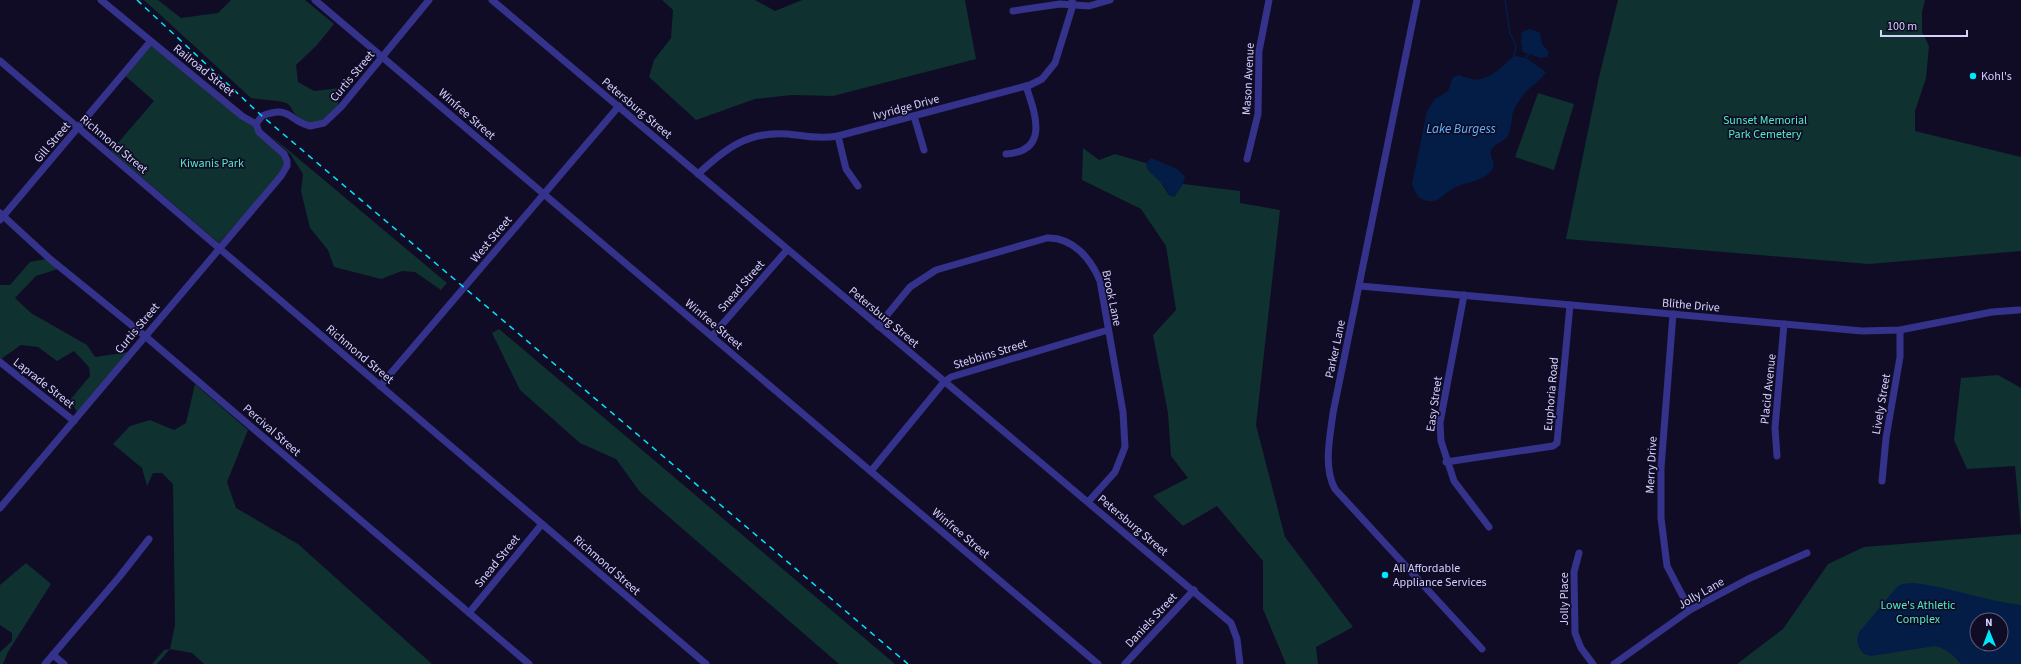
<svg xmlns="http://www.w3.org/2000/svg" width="2021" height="664" font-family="'Source Sans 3',sans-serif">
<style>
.green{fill:#0f312f;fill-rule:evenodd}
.water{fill:#041d47;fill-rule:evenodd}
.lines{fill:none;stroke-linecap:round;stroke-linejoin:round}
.stream{stroke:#041d47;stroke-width:1.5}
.minor{stroke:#34328a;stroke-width:7}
.rail{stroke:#00e6fc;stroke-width:1.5;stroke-dasharray:6 5;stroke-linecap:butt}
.poi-dot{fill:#00e6fc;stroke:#100c26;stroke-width:1.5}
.labels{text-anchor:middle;stroke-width:3.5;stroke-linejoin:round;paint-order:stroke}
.street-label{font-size:12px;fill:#d6d1ff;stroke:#100c26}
.poi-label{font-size:12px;fill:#d6d1ff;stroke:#100c26;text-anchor:start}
.park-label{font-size:12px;fill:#50ecc3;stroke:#100c26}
.water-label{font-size:13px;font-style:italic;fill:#5fb7ff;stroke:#100c26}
</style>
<rect width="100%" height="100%" fill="#100c26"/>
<g class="green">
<path d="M144 0H158L181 18 218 13 231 0H305L334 24 317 45 296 65 298 82 314 91 340 88 338 106C324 119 313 133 295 114 292 111 291 106 288 104 282 100 260 100 251 98Z"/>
<path d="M662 0H755L775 11 802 0H965L976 59 833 96 792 95 755 99 696 120 649 77 654 60 671 38 673 10Z"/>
<path d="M1618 0H1925L1922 12V32L1929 46 1926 78 1915 111V131L2021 157V251L1869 264 1566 239 1599 77Z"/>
<path d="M149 44 256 124 286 158 287 168 219 243 111 151 154 101 123 74Z"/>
<path d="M1538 93 1574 104 1554 170 1515 157Z"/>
<path d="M269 134 447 283 441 290 415 272 402 271 381 279 334 267 328 250 310 228 301 191 303 174 291 155Z"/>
<path d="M1083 148 1099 160 1115 154 1146 163 1148 170 1160 181 1169 195 1174 197 1183 184 1240 191V203L1280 210 1256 425 1285 537 1353 627 1316 647 1318 664H1286L1263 609V561L1217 506 1183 526 1153 496 1188 478 1171 456 1168 413 1153 335 1176 310 1166 246 1141 209 1082 180Z"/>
<path d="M46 259 58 269 36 276 15 298 31 313 87 345 95 357 129 352 77 412 70 400 90 376 89 367 74 351 57 361 38 347 21 345 1 359 0 358V285H10L30 262Z"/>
<path d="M499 329 895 664H839L640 492 616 459 580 443 520 390 492 333Z"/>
<path d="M1998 375 2021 388V530L2015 466 1967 469 1954 440 1961 378Z"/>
<path d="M195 384 248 430 227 482 236 508 298 544 432 664H204L192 653 170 649 157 664H152L164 650 170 649 175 625 173 484 162 473H153L147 486 142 468 113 444 130 426 150 420 174 430 186 423Z"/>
<path d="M2021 534V664H1737L1783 629 1828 564 1864 547ZM1977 620H2001V644H1977Z"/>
<path d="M26 563 51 584 8 652 3 664H0V652L12 641V633L0 625V585Z"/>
</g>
<g class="water">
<path d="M1530 29 1540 33 1542 44 1549 52 1547 57 1540 58 1523 52 1521 43 1522 32Z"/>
<path d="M1514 56 1526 58 1546 72C1540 82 1527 88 1521 98 1518 102 1515 107 1513 112 1511 119 1512 128 1508 135 1504 143 1493 143 1491 151 1489 158 1496 162 1493 168 1485 183 1463 181 1451 190 1444 194 1438 202 1430 201 1419 201 1415 193 1412 184L1427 111 1435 99 1448 91 1453 77 1459 75C1463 76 1466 78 1471 79 1487 83 1503 66 1514 56Z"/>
<path d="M1151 158 1177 169 1185 177 1183 184 1174 197 1169 195C1165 181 1149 177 1146 163Z"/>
<path d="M1914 583C1950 587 1985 601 2021 605V664H1961C1953 655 1947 649 1935 646L1871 656 1864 654C1858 648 1855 641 1859 632L1897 587 1902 584ZM1977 620H2001V644H1977Z"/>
</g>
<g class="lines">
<g class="stream">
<path d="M1505 0 1510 33 1516 46 1514 56"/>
<path d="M1526 58 1529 54"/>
</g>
<g class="minor">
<path d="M315 0 1098 664"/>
<path d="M492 0 1231 623 1237 639 1240 664"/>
<path d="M1417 0 1333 413C1330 437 1323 467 1335 489L1482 649"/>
<path d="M1013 11 1060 4 1089 6 1110 0"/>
<path d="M0 61 706 664"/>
<path d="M914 116 924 150"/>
<path d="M256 124 262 116C291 105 287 120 310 126L324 123 341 107 429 0"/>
<path d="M838 136 846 169 858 186"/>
<path d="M1006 154C1050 151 1035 113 1026 86"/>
<path d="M1247 159 1258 114 1259 51 1269 0"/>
<path d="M698 174C726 148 748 131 788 134 805 136 821 139 838 136L1030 85 1042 79 1055 63 1073 5 1072 0"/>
<path d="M0 213 50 259 145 336 529 664"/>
<path d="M0 220 150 42"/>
<path d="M1360 286 1862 331 1900 330 1992 312 2019 310"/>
<path d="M1464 295 1444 401 1440 423 1441 441 1454 481 1489 527"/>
<path d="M1673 314 1661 468V518L1667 566 1690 610"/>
<path d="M878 326 910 287 936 270 1047 238C1073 237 1091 259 1100 281L1123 412 1125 447 1115 472 1088 502"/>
<path d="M712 336 787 250"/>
<path d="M0 362 74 421"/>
<path d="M380 386 619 106"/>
<path d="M1777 456 1775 428 1784 324"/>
<path d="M1446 462 1553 446 1557 443 1570 305"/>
<path d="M871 471 944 382 951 377 1108 330"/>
<path d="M1882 481 1886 438 1900 357V330"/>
<path d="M0 508 281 176 287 166V161L284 154 259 132 256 124 242 116 101 0"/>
<path d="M1579 553 1574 572 1575 633 1581 648 1593 664"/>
<path d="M469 613 542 524"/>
<path d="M53 655 64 664"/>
<path d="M45 664 120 576 149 539"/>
<path d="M1125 664 1194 590"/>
<path d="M1614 664 1690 610 1748 579 1807 553"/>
</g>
<path class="rail" d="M137 0 262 116 908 664"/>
</g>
<g class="poi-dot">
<circle cx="1973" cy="76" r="4"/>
<circle cx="1385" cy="575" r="4"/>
</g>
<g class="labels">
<g class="street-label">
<text transform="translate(204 70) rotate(39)" y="4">Railroad Street</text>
<text transform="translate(352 76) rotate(-50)" y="4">Curtis Street</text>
<text transform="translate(1248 79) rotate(-87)" y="4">Mason Avenue</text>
<text transform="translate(906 107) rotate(-15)" y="4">Ivyridge Drive</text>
<text transform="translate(637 108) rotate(40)" y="4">Petersburg Street</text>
<text transform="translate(467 114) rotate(41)" y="4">Winfree Street</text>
<text transform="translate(52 142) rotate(-50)" y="4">Gill Street</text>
<text transform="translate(114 144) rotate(40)" y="4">Richmond Street</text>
<text transform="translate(491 239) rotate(-50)" y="4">West Street</text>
<text transform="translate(741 286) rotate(-49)" y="4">Snead Street</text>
<text transform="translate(1112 298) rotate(78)" y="4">Brook Lane</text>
<text transform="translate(1691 305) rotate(5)" y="4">Blithe Drive</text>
<text transform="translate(884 317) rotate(40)" y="4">Petersburg Street</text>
<text transform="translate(714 324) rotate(40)" y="4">Winfree Street</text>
<text transform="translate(137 328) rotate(-50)" y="4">Curtis Street</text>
<text transform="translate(1335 349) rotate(-78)" y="4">Parker Lane</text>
<text transform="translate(360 354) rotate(40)" y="4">Richmond Street</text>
<text transform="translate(990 354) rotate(-17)" y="4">Stebbins Street</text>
<text transform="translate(44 383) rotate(38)" y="4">Laprade Street</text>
<text transform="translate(1768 389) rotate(-84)" y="4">Placid Avenue</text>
<text transform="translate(1551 394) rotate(-85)" y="4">Euphoria Road</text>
<text transform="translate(1434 404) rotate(-82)" y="4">Easy Street</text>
<text transform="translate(1881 404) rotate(-80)" y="4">Lively Street</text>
<text transform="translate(272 430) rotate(41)" y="4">Percival Street</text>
<text transform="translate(1651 465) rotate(-87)" y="4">Merry Drive</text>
<text transform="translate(1133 525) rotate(40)" y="4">Petersburg Street</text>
<text transform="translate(961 533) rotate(40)" y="4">Winfree Street</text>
<text transform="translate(497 561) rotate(-51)" y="4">Snead Street</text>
<text transform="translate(607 565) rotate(41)" y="4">Richmond Street</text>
<text transform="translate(1701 593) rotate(-30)" y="4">Jolly Lane</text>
<text transform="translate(1564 599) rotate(-90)" y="4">Jolly Place</text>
<text transform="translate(1151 620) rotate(-47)" y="4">Daniels Street</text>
</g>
<g class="poi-label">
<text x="1981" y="80">Kohl's</text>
<text x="1393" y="572">All Affordable<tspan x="1393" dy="14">Appliance Services</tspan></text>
</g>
<g class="park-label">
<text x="1765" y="124">Sunset Memorial<tspan x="1765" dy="14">Park Cemetery</tspan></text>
<text x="212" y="167">Kiwanis Park</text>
<text x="1918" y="609">Lowe's Athletic<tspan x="1918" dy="14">Complex</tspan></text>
</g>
<g class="water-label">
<text x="1461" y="133">Lake Burgess</text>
</g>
</g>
<g transform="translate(1989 632) rotate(359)"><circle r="19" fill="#100c26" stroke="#5f5b7d"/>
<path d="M0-3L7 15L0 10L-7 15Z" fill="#00e6fc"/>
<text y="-6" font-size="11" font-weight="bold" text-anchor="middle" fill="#d6d1ff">N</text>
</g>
<path d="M1881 30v6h86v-6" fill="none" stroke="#d6d1ff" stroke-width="2"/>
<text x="1887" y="30" font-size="12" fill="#d6d1ff" stroke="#100c26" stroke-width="3" paint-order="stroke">100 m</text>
</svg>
